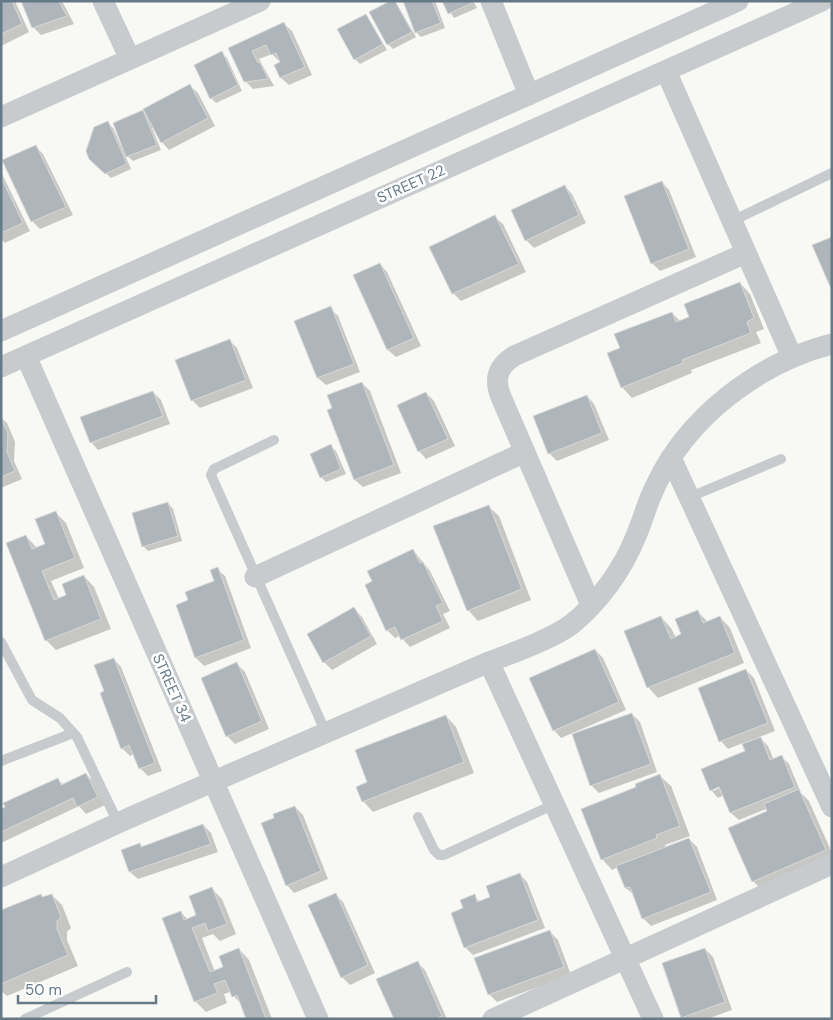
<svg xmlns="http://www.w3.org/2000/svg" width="833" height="1020" font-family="'DM Sans',sans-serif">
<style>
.shadow{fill:#0003;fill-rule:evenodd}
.building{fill:#aeb6bc;stroke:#d9d9d7}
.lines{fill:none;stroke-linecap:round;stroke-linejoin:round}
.service{stroke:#c7cbce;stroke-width:10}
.minor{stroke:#c7cbce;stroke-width:21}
.labels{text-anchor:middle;stroke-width:5;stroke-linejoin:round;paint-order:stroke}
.street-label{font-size:15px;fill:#657987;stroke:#fff}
</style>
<rect width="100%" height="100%" fill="#f8f8f4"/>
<g class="shadow">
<path d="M1 1H15L29 32 1 46Z"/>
<path d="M22 1H62L74 24 41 35 33 27Z"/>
<path d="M395 1 416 37 393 49 388 44Z"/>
<path d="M404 1H435L445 28 421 37 416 32Z"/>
<path d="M443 1H473L477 8 454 18Z"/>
<path d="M366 15 387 50 360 64 355 59Z"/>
<path d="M284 24 292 31 312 75 289 85 281 78 276 66 281 63 272 54 259 59 274 86 253 89 245 81 230 48Z"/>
<path d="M222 53 227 58 242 91 216 103 211 98Z"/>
<path d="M190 86 198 93 215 126 169 150 162 142 154 127 152 128 161 150 133 161 124 153 131 169 111 178 90 158 108 123 113 128 123 150 125 149 143 112 148 117Z"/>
<path d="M36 147 43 154 73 215 40 229 32 221Z"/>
<path d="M1 172 30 231 5 243 1 239Z"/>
<path d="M662 182 669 190 696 257 660 271 652 263Z"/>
<path d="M564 186 572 194 586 223 534 248 526 240Z"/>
<path d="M495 217 503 224 526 272 461 301 453 293Z"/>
<path d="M380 264 387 272 421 346 396 357 388 350 354 275Z"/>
<path d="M740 283 750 294 764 329 756 332 761 343 691 370 692 373 632 398 622 387V349L672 313 680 321 691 318Z"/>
<path d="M330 308 338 316 360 372 326 385 318 378Z"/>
<path d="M229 340 237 348 253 388 200 408 192 400Z"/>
<path d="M362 383 370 391 401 473 363 487 355 480Z"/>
<path d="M153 392 161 400 170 424 98 450 91 442Z"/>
<path d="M426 393 434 401 455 446 426 459 419 451Z"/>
<path d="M587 396 594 404 609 440 557 461 549 453Z"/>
<path d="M1 418 7 423 15 442 14 461 22 479 1 488Z"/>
<path d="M331 446 336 451 346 474 326 482 321 477Z"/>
<path d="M168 503 173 509 182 541 148 551 143 546Z"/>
<path d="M488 506 499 516 531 600 478 621 468 610Z"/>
<path d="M56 513 66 523 84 568 51 581 59 599 68 596 84 576 94 587 111 629 56 650 46 640 26 536 37 548 47 544Z"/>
<path d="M413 550 430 571 450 611 443 614 450 628 410 647 400 636 395 638 387 630Z"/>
<path d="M217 569 225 576 251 648 204 666 196 658 177 606 190 601 215 582Z"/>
<path d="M354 609 362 617 377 644 332 670 324 662 309 635Z"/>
<path d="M698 612 708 622 720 617 730 628 744 663 658 698 648 687 661 617 671 628 676 638 683 635Z"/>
<path d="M595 650 603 658 626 710 561 738 554 730Z"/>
<path d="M114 659 121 667 162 771 148 776 140 768 134 754 130 756 122 748 106 692Z"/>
<path d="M237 664 245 672 269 729 235 744 227 736Z"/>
<path d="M746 670 754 678 775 731 759 737 768 746 774 760 782 757 789 764 801 793 809 801 832 853V862L764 892 753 881 768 811 766 809 739 820 731 813 724 795 718 798 711 790 747 752 743 743 728 749 721 741ZM726 785 713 791V788Z"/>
<path d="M632 714 640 722 657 772 599 793 591 785Z"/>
<path d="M446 716 456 727 474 773 373 812 363 801Z"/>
<path d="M86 774 94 782 105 805 86 814 79 806 1 843V811L58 779 63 785Z"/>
<path d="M660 776 671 786 690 836 665 845 666 848 689 839 697 847 717 900 651 926 643 918 634 895 626 888 618 867 612 870 602 859 638 788Z"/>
<path d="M295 807 303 815 328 879 294 893 287 885 276 819Z"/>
<path d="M203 825 211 833 218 852 138 879 130 872 122 851 140 844 143 847Z"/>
<path d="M520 874 527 882 545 928 473 955 466 948 453 913 465 909 474 896 480 902 492 898Z"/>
<path d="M212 889 222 899 236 934 220 941 213 934 202 938 215 972 225 968 239 949 249 960 272 1019H248L243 1006 230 992 224 994 227 1003 206 1012 195 1001 181 912 188 920 198 916Z"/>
<path d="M335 894 343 902 375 973 350 985 342 977Z"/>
<path d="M52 895 62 905 71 928 67 932V940L78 966 7 996 1 991V911Z"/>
<path d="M550 932 558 940 571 975 497 1002 489 994Z"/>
<path d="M705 949 713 957 732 1010 707 1019H684L682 1017Z"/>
<path d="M417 962 425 970 447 1019H396Z"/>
</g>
<g class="building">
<path d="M1 1H12L22 24 1 34Z"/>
<path d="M21 1H59L67 16 32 28Z"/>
<path d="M390 1H395L412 32 387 45 369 12Z"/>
<path d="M403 1H432L441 23 415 33Z"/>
<path d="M442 1H472V3L448 14Z"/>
<path d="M366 14 383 44 354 60 337 29Z"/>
<path d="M284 22 305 67 280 78 274 65 280 62 276 53 271 55 266 45 252 51 258 63 260 62 268 79 244 82 228 48Z"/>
<path d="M222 51 238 85 210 99 194 65Z"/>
<path d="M190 84 208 118 161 143 143 109Z"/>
<path d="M143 110 157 145 126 157 113 123Z"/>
<path d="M108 121 127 164 105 174 89 159 86 151 94 127Z"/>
<path d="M36 145 66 207 31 222 2 160Z"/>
<path d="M1 177 23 223 1 233Z"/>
<path d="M662 181 689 249 651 264 624 196Z"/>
<path d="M565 185 579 215 525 241 511 210Z"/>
<path d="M495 215 519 264 452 294 429 247Z"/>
<path d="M832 237V291L812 245Z"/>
<path d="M380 263 414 338 387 350 353 275Z"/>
<path d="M740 282 754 318 747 322 751 333 682 360 683 363 621 388 607 353 620 348 614 334 672 312 676 322 689 317 684 304Z"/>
<path d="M331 306 354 364 317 378 294 321Z"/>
<path d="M230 339 246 380 191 401 175 360Z"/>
<path d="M362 382 394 465 354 480 327 410 332 408 327 395Z"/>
<path d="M153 391 163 416 90 443 80 417Z"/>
<path d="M426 392 448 439 418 452 397 405Z"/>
<path d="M587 395 602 433 548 454 533 416Z"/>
<path d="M1 419 8 433 7 452 15 471 1 477Z"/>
<path d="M331 444 341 469 320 478 310 454Z"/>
<path d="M168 502 178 536 142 547 132 513Z"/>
<path d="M489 505 522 589 467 611 433 526Z"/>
<path d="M56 511 75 558 42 571 54 600 66 595 62 584 84 575 101 619 45 641 6 543 26 535 32 549 45 544 35 519Z"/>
<path d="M413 549 420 563 423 562 443 603 436 606 443 621 401 640 395 627 386 631 365 585 372 581 367 571Z"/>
<path d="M218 567 244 640 195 658 176 605 188 600 185 592 214 581 210 570Z"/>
<path d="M354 607 371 636 323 663 307 634Z"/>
<path d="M698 610 703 623 720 616 735 653 647 688 624 631 661 616 671 639 681 634 675 619Z"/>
<path d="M595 649 619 702 553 731 529 678Z"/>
<path d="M114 658 155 763 139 769 129 745 121 749 100 693 104 691 94 665Z"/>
<path d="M237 662 262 721 226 737 201 678Z"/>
<path d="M746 669 768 723 719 742 698 688Z"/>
<path d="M632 713 651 764 590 786 572 734Z"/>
<path d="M446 715 464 762 362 802 356 787 367 782 355 750Z"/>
<path d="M761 737 770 760 782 755 795 787 730 813 719 787 710 791 701 769 745 751 742 744Z"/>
<path d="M86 773 98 797 77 807 73 798 1 832V809L5 807 3 803 58 778 61 785Z"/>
<path d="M660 774 680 826 656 835 657 838 601 860 581 809 636 787 635 784Z"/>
<path d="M799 789 826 850 752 882 728 828 767 811 764 804Z"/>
<path d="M295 806 321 871 286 886 261 823 274 818 273 814Z"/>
<path d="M203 824 211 844 129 872 121 850 140 843 141 847Z"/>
<path d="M689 838 711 892 642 919 630 887 625 888 616 866Z"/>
<path d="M520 873 538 920 464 948 451 913 463 908 460 900 475 894 477 902 490 897 486 886Z"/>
<path d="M212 887 227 924 208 931 205 923 192 928 210 972 223 967 219 956 239 948 266 1019H246L237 995 232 997 225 980 214 984 218 993 194 1002 162 918 181 911 184 920 196 915 189 896Z"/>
<path d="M336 893 368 965 341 978 308 905Z"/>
<path d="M41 894 42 897 52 894 61 917 57 921V929L68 955 1 984V910Z"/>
<path d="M550 930 564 967 488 995 474 958Z"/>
<path d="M705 948 725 1002 681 1018 662 963Z"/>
<path d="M418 961 442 1016 436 1019H394L376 979Z"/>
</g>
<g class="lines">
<g class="service">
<path d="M732 221 832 173"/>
<path d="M274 440 214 469 211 475 326 733"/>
<path d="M690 497 781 459"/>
<path d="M1 642 32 700 60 718 77 737 118 823"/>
<path d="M1 761 73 733"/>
<path d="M418 817 434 850 439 855H444L555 804"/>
<path d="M25 1019 127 972"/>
</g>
<g class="minor">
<path d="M103 1 130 59"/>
<path d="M491 1 529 95"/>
<path d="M666 71 792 357"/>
<path d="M1 117 260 1"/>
<path d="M1 331 738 1"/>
<path d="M26 356 318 1019"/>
<path d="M1 367 822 1"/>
<path d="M671 458 832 807"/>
<path d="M255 577 525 452"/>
<path d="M591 605 501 397C494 379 497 367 514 356L746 253"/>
<path d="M1 877 129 818 489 662"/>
<path d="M493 1019 832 864"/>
<path d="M653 1019 489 662C513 653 552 639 572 624 599 602 623 569 636 536 643 520 647 503 655 487 687 417 758 363 832 344"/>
</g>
</g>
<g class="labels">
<g class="street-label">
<text transform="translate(411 184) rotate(-24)" y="5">STREET 22</text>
<text transform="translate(172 688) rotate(66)" y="5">STREET 34</text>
</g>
</g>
<rect width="833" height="1020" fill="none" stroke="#657987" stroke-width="5"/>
<path d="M18 995v8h138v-8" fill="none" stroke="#657987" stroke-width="2.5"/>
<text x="25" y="995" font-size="15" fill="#657987" stroke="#ffffff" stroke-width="4" paint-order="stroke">50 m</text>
</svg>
